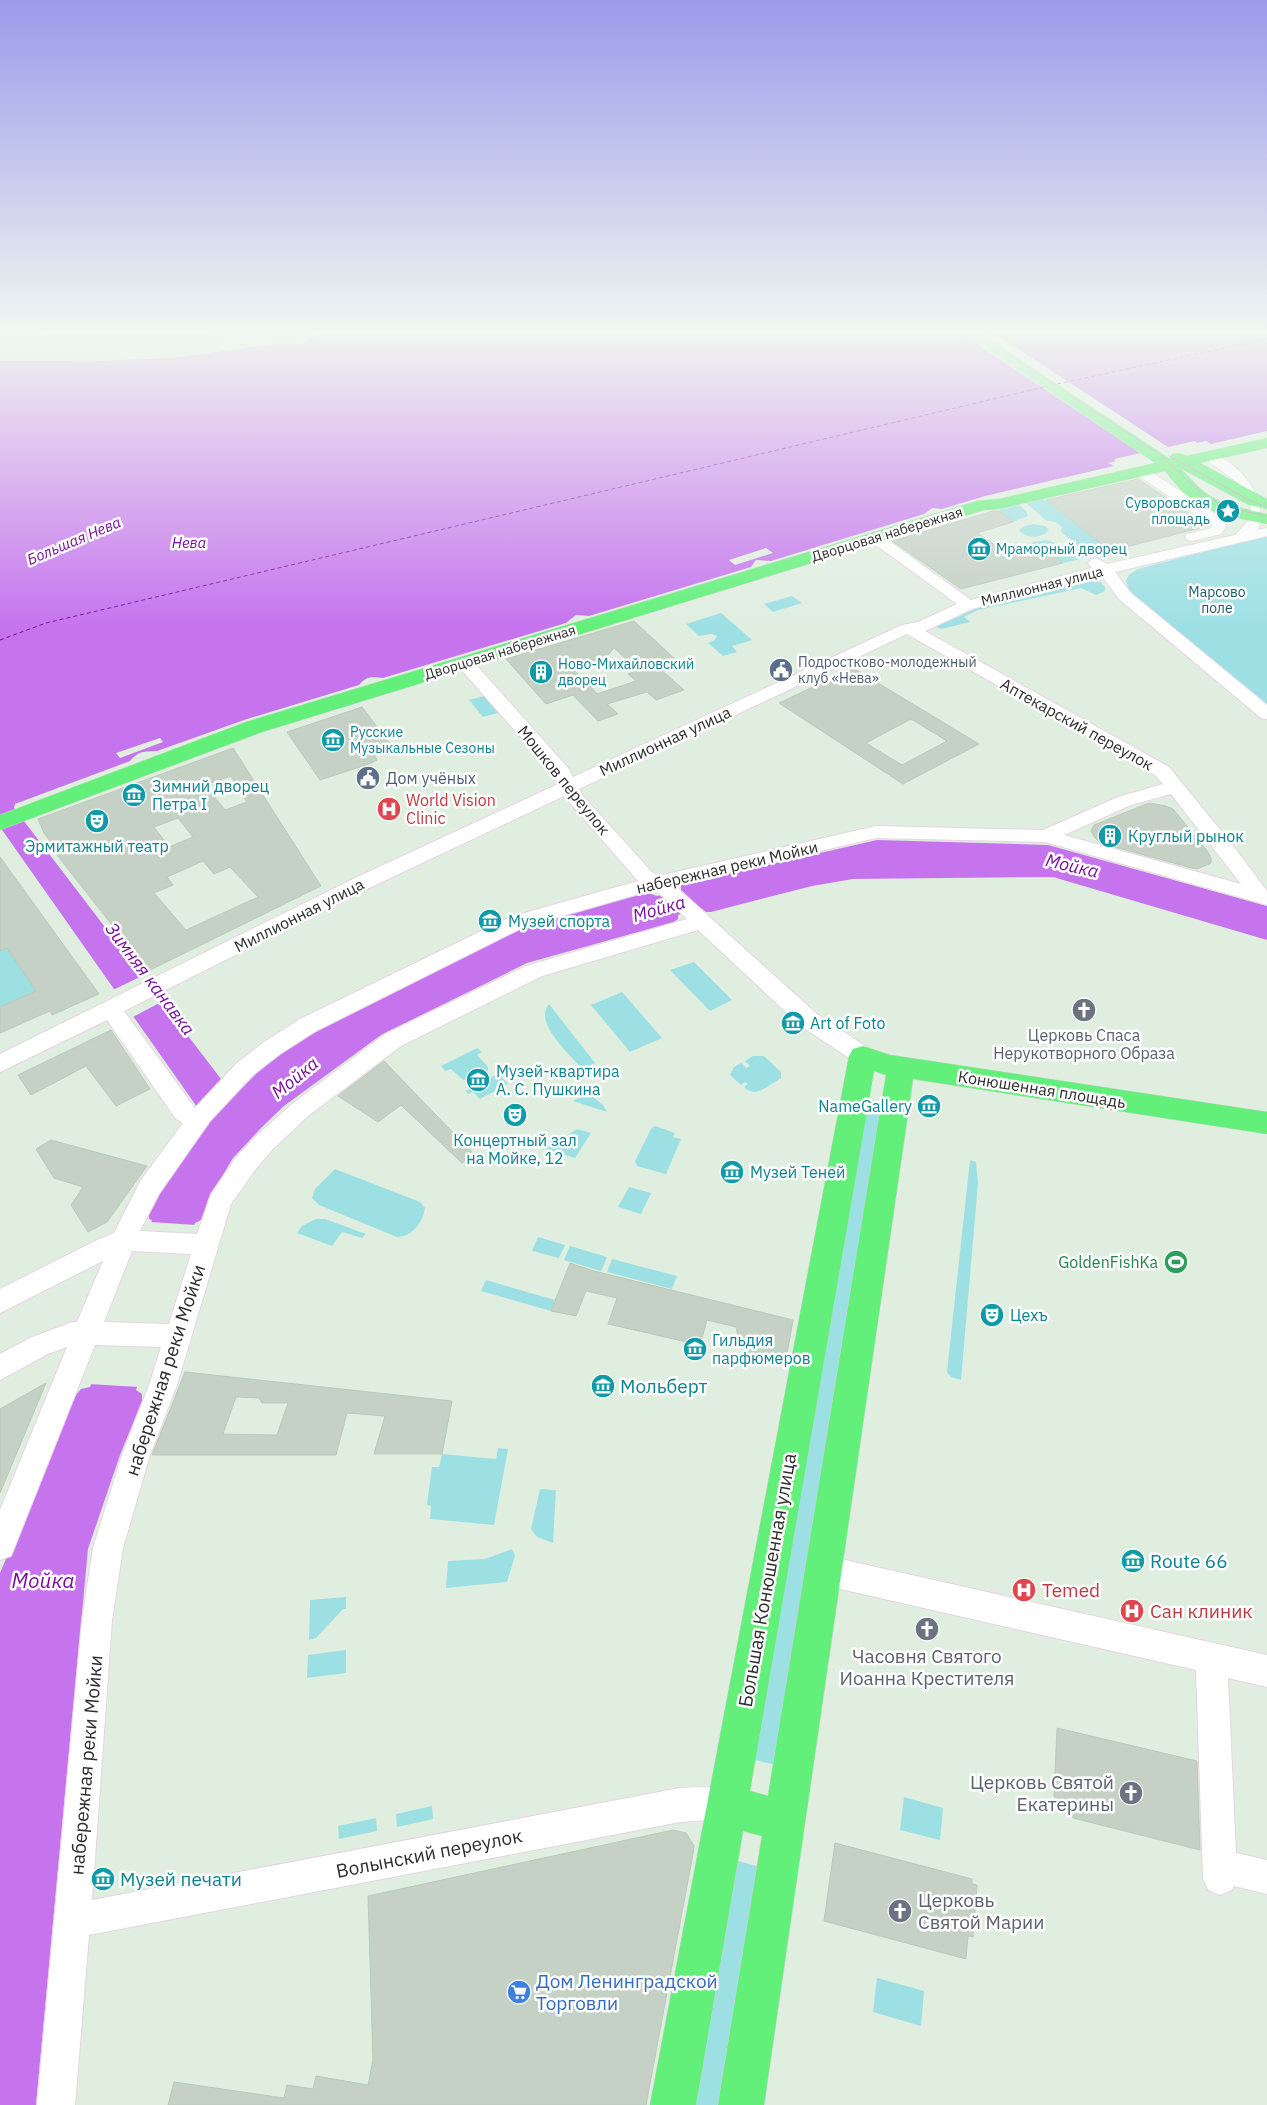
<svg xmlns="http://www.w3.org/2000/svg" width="1267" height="2105" font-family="'IBM Plex Sans',sans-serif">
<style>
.green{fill:#9de0e4}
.sand{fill:#c3f2cf}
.water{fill:#c574ee}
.pier{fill:#e0eee0}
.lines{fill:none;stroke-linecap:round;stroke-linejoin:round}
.ferry{stroke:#790f9f;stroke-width:1;stroke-dasharray:4 3;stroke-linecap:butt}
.building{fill:#c5d1c5;stroke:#b9cab9;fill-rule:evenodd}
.minor-casing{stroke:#e5d5e1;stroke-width:2}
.major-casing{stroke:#d1d1d1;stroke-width:1}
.minor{fill:#fff;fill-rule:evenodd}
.major{fill:#62f07a;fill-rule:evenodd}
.tram{stroke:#b7a2b1;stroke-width:1}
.labels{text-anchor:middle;stroke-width:5;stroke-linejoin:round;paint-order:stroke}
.far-culture-label{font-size:14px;fill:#0d838f;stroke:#fff;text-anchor:start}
.far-street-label{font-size:14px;fill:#2d2d2d;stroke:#fff}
.far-park-label{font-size:14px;fill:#1c5c6b;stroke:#fff}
.far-service-label{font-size:14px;fill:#4e5e75;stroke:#fff;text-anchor:start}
.far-water-label{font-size:15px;font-style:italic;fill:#790f9f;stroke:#fff}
.street-label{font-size:16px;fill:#2d2d2d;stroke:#fff}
.service-label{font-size:16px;fill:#4e5e75;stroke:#fff;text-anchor:start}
.culture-label{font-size:16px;fill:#0d838f;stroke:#fff;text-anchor:start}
.health-label{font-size:16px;fill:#be3a42;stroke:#fff;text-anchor:start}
.worship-label{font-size:16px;fill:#5b616d;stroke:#fff}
.leisure-label{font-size:16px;fill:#27864d;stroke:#fff;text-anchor:end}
.water-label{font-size:18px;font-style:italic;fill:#790f9f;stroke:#fff}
.near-street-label{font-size:19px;fill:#2d2d2d;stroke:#fff}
.near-culture-label{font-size:19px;fill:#0d838f;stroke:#fff;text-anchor:start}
.near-health-label{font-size:19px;fill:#be3a42;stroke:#fff;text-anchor:start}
.near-worship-label{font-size:19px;fill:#5b616d;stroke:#fff}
.near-shop-label{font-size:19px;fill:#366cbe;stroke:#fff;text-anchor:start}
.near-water-label{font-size:21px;font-style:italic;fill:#790f9f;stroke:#fff}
</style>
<rect width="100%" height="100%" fill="#e0eee0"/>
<g class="green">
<path d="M1044 499 1110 551 1091 556 1061 532 1062 527 1056 522 1047 521 1026 503Z"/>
<path d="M1019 505 1026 511 1028 516 1013 522 999 510Z"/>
<path d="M1033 524 1045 526 1049 530C1042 539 1025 539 1019 530L1025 526Z"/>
<path d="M1267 535V706L1130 593 1126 581 1129 575 1138 569Z"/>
<path d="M1045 540 1063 545 1084 558 1063 563 1036 542Z"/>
<path d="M1087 579 1099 581 1105 587V591L1096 595 1081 588 978 610 964 617 970 622 941 629 936 627 984 605Z"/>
<path d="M792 596 802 603 773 612 764 604Z"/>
<path d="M721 613 752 640 732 646 737 652 723 656 708 643 715 640 717 636 712 634 699 636 686 624Z"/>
<path d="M484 696 498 713 483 717 469 700Z"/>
<path d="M7 948 36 991 0 1007V951Z"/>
<path d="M694 962 732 1000 710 1011 670 970Z"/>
<path d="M622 992 662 1038 630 1052 591 1005Z"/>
<path d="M549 1004 595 1063 582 1069C570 1054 533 1023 549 1004Z"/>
<path d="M477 1048 482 1052 477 1055 488 1067V1070L471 1080H463L451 1069 445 1071 441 1066Z"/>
<path d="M753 1056H764L781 1072V1078C769 1085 755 1099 744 1087L748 1084 745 1082 741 1085 730 1075 734 1067 741 1063 746 1068 750 1066 745 1061Z"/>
<path d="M503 1071 506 1075 502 1077 508 1084 480 1099 473 1092 468 1094 466 1091Z"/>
<path d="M588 1093 603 1105 607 1112 573 1101Z"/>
<path d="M865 1099 886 1102 780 1766 747 1758Z"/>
<path d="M655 1126 675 1133 673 1137 681 1139 666 1174 637 1166 635 1161 651 1129Z"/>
<path d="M577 1129 591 1133 575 1158 545 1149Z"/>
<path d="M970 1160 976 1162 978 1183 961 1380 951 1377 947 1372Z"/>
<path d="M335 1169 420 1202 425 1208C423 1222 412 1237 397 1237L319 1205 312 1198 315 1189Z"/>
<path d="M629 1187 651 1193 641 1214 618 1207Z"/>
<path d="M316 1219H325L366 1234 362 1238 342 1232 332 1246 297 1233 302 1226Z"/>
<path d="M538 1237 565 1245 559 1258 532 1251Z"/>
<path d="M570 1246 607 1257 601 1271 564 1260Z"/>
<path d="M612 1259 677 1276 672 1289 607 1272Z"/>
<path d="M486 1280 555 1300 551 1311 481 1291Z"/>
<path d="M498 1448 508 1449 494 1525 430 1519 431 1506 427 1505 432 1467H439L442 1454 496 1459Z"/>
<path d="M540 1489 556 1490 553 1543 537 1537 531 1529Z"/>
<path d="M512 1549 515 1556 507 1582 446 1588 448 1561 485 1559Z"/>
<path d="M346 1597V1609H343L316 1638 309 1640 310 1600Z"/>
<path d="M346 1650V1673L307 1678 308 1655Z"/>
<path d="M904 1797 943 1808 940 1840 900 1830Z"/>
<path d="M432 1806 433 1819 397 1827 396 1814Z"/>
<path d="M376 1818 377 1831 339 1839 338 1826Z"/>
<path d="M727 1858 764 1868 727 2105H684Z"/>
<path d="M877 1978 924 1991 921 2026 873 2012Z"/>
</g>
<path class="sand" d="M45 333H208L209 337 275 341 274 344 171 358 132 360 0 361V348L35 344Z"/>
<path class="water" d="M322 333H1267V431L1211 444 1206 441 1197 443 1195 441 1114 459 1116 461 1108 463 1114 466 985 496 942 509 932 508 924 514 771 561 756 560 751 567 589 616 576 615 566 623 383 678C371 677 367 676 359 685L247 719 157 751C143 752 140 750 130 761L15 804 14 808 234 1096 271 1059 311 1033 519 927 646 892 657 896 681 890V885L684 884 877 840 1048 845 1267 906V940L1053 877 853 879 812 886 711 912H706L701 908 678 915V919L674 922 527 963 381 1035 284 1106 262 1127 233 1158 208 1200 203 1219 195 1223 136 1390 142 1394V1401L120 1455 88 1549 36 2105H0V1573L75 1396 81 1389 90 1387 152 1220 149 1219V1214L159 1190 209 1124 0 827V361H94L171 358 274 344H301Z"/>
<g class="pier">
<path d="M961 333H994L1168 447 1140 453Z"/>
<path d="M766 548 773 553 735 565 729 560Z"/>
<path d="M160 738 163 742 120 758 116 753Z"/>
<path d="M144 975 163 1001 133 1017 113 990Z"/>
<path d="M150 1222 196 1225 139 1387 89 1384Z"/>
</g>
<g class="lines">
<g class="ferry">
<path d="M1057 384 1267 339"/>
<path d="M0 640 46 623 1044 387"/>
</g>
</g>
<g class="building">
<path d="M1138 479 1208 526 1110 551 1046 500Z"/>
<path d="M993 511H1000L1013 522 977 533 1004 551 1036 542 1063 563 961 589 892 541Z"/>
<path d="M634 621 677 661 659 668 684 690 656 700 647 692 607 704 618 714 598 721 573 695 546 704 506 659ZM614 648 638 670 628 674 636 681 597 694 590 686 579 690 586 682 573 669 601 663Z"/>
<path d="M853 668 931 715 979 744 903 784 779 703ZM911 719 947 741 902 765 866 743Z"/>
<path d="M362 707 394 749 375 756 377 760 369 764 320 780 287 732Z"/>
<path d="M233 748 321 886 148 971 50 846 53 845 44 833 38 819ZM231 776 247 802 225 810 205 785ZM178 818 193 837 169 847 154 827ZM203 861 214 874 230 867 258 897 186 930 154 893 173 885 167 877Z"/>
<path d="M1149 803 1166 806 1173 809 1208 852 1211 858V863L1197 869 1192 868 1100 843 1095 838 1091 831 1094 825Z"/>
<path d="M0 857 99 994 52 1015 50 1011 0 1033V1007L36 991 7 948 0 951Z"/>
<path d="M111 1030 150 1089 116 1106 86 1066 31 1095 18 1075Z"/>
<path d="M384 1061 434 1113 476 1156 462 1163 401 1105 378 1122 338 1096Z"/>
<path d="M51 1140 147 1166 107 1222 88 1232 71 1205 83 1187 54 1178 36 1149Z"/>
<path d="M570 1263 594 1271 793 1320 785 1365 742 1355 745 1341 738 1336 736 1327 707 1320 700 1345 608 1324 617 1298 586 1291 576 1316 551 1311Z"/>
<path d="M185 1372 452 1401 442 1454H374L385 1416 347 1413 336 1455H152ZM236 1397 259 1398 262 1403H288L277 1435 223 1434Z"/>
<path d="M46 1383 0 1493V1409Z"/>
<path d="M1057 1728 1197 1761 1200 1850 1073 1818 1054 1796Z"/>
<path d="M673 1830 686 1833 694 1846 693 1854 646 2105H168L174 2082 284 2098 287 2085 313 2089 316 2076 368 2085 373 2060 368 1896Z"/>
<path d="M835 1843 972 1879V1884L977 1885 973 1937 968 1936 966 1959 824 1921Z"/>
</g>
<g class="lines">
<g class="minor-casing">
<g id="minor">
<path d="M1210 452C1216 453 1221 458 1227 461 1248 475 1267 503 1258 530L1267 528V536L1115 572 1131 593 1267 705V719L1261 718 1119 599 1101 575 972 609 925 631 1169 767 1234 847 1267 891V905L1045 842 876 838 674 885 817 1014 871 1050 874 1056 871 1062 863 1064 855 1062 801 1026 698 930 542 976 401 1046 308 1116 271 1151 255 1170 231 1204 177 1385 150 1455 123 1548 112 1620 92 1900 680 1788C701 1787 719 1786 739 1794L744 1806 739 1818 727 1823 710 1820 680 1822 89 1935 75 2105H37L82 1620 93 1548 122 1455 149 1385 161 1347 95 1345 11 1556 0 1560V1510L67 1347 48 1354 0 1380V1354L30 1338 72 1322H77L103 1261 0 1313V1289L95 1241 114 1233 141 1180 183 1123 176 1119 107 1020 0 1072V1054L353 879 558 784 554 775 459 667 457 663 459 659H471L569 769 573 777 902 625 918 622 957 604 879 547 866 543 863 540 866 537 871 535 889 541 971 600 1092 568 1088 563 1091 560 1096 558 1107 564 1235 535 1251 518V508L1247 497 1237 482 1205 459 1203 456 1205 453ZM907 634 1155 775 1163 784 1118 797 1043 830 876 826 658 876 651 871 583 796 579 789ZM1171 794 1241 884 1064 835 1131 805ZM564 796 638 881 510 917 300 1019 264 1042 237 1063 195 1108 124 1011 367 889ZM653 890 662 896 687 919 526 966 385 1034 292 1104 255 1137 237 1156 211 1194 197 1234 140 1231 159 1194 210 1121 253 1075 280 1054 316 1031 524 927ZM132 1251 191 1254 169 1324 104 1322Z"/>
<path d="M1142 468 1147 469 1224 520 1226 527 1221 534 1192 541 1187 540 1185 537 1187 534 1211 528 1212 525 1137 475 1135 472Z"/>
<path d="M823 1555 1267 1655V1687L1228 1678 1236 1853 1267 1860V1894L1234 1886 1232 1890 1220 1895 1208 1890 1203 1878 1196 1670 823 1585 812 1580 808 1570 812 1560Z"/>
</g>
</g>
<g class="major-casing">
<g id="major">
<path d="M964 333H980L1170 459 1172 454 1178 453 1187 456 1267 438V448L1200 463 1267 499V509L1249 505 1180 468C1188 475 1195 484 1203 491 1220 505 1246 509 1267 514V524C1242 519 1213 515 1192 500 1182 492 1173 481 1165 471L999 509 984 510 262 732 0 830V815L246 722 977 501 999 499 1155 463Z"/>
<path d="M863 1046 890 1055 1267 1112V1134L913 1079 764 2105H718L762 1836 743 1831 696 2105H650L849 1056 853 1049ZM874 1071 886 1075 768 1796 750 1791Z"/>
</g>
</g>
<use href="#minor" class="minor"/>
<use href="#major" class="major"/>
<g class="tram">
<path d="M976 333 1159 454 1206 497 1230 508 1267 516"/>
<path d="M1169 456 1247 499 1267 507"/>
</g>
</g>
<linearGradient id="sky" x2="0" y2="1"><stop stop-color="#9a9aea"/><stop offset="0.53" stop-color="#f1f7f1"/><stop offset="1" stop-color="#f1f7f1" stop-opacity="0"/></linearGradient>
<rect width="1267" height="627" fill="url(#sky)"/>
<defs>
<g id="sight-disc" transform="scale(1.25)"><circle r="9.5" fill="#0f9aa8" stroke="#fff"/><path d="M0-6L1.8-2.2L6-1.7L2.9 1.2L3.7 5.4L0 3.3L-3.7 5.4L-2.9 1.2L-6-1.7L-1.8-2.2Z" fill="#fff"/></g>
<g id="museum-disc" transform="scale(1.25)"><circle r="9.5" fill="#0f9aa8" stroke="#fff"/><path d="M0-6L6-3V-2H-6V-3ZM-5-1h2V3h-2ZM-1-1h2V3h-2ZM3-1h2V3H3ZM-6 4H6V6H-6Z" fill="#fff"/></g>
<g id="civic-disc" transform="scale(1.25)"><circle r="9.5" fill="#5c6f8a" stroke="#fff"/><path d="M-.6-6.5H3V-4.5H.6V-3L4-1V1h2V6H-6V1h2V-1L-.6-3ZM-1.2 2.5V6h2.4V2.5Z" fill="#fff"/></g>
<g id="building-disc" transform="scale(1.25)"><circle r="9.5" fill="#0f9aa8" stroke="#fff"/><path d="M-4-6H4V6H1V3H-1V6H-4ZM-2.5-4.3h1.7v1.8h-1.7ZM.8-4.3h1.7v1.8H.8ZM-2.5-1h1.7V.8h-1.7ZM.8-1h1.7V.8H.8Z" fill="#fff"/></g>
<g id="hospital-disc" transform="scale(1.25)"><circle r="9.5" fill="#e0444e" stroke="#fff"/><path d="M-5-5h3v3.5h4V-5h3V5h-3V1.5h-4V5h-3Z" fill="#fff"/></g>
<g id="theatre-disc" transform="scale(1.25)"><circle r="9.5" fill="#0f9aa8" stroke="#fff"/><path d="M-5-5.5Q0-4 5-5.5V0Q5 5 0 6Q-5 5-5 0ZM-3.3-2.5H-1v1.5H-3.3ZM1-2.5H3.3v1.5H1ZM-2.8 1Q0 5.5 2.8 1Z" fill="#fff"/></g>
<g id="church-disc" transform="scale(1.25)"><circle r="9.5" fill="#6b7280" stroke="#fff"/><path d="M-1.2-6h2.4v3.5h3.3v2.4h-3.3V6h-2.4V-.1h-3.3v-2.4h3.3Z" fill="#fff"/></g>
<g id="stadium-disc" transform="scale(1.25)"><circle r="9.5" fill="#2e9e5b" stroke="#fff"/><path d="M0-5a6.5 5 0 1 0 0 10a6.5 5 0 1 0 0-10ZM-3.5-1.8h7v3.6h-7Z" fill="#fff"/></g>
<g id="supermarket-disc" transform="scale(1.25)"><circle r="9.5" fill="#3f7fe0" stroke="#fff"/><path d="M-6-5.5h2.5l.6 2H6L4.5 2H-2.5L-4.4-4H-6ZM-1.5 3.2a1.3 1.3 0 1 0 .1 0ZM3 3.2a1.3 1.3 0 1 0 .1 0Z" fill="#fff"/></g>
</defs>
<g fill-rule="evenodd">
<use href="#sight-disc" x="1228" y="511"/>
<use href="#museum-disc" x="979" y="549"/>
<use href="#civic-disc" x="781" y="670"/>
<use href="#building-disc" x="541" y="672"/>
<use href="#museum-disc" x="333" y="740"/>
<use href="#civic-disc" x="368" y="778"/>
<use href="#museum-disc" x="134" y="795"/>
<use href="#hospital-disc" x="389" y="809"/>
<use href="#theatre-disc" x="97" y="821"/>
<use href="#building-disc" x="1110" y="836"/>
<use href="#museum-disc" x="490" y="921"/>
<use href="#church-disc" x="1084" y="1010"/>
<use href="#museum-disc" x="793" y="1023"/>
<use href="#museum-disc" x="478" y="1080"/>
<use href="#museum-disc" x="929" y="1106"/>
<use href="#theatre-disc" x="515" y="1115"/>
<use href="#museum-disc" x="732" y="1172"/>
<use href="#stadium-disc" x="1176" y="1262"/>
<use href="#theatre-disc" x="992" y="1315"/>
<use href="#museum-disc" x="695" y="1349"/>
<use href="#museum-disc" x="603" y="1386"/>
<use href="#museum-disc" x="1133" y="1561"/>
<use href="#hospital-disc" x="1024" y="1590"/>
<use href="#hospital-disc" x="1132" y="1611"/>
<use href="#church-disc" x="927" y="1629"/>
<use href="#church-disc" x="1131" y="1793"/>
<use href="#museum-disc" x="103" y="1879"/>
<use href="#church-disc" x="900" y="1911"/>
<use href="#supermarket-disc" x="519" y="1992"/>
</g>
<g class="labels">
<g class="far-culture-label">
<text x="1210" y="508" text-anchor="end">Суворовская<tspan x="1210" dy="16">площадь</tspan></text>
<text x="996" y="554">Мраморный дворец</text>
<text x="558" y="669">Ново-Михайловский<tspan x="558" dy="16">дворец</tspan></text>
<text x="350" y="737">Русские<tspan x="350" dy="16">Музыкальные Сезоны</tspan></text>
</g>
<g class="far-street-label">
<text transform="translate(887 534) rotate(-17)" y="5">Дворцовая набережная</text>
<text transform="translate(1042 586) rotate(-14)" y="5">Миллионная улица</text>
<text transform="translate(500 652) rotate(-17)" y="5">Дворцовая набережная</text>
</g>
<g class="far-park-label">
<text x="1217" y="597">Марсово<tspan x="1217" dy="16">поле</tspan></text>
</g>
<g class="far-service-label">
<text x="798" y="667">Подростково-молодежный<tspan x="798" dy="16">клуб «Нева»</tspan></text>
</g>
<g class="far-water-label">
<text transform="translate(74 541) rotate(-23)" y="5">Большая Нева</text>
<text x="189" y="548">Нева</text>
</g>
<g class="street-label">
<text transform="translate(1077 724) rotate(29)" y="6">Аптекарский переулок</text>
<text transform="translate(665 741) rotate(-25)" y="6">Миллионная улица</text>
<text transform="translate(564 780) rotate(51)" y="6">Мошков переулок</text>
<text transform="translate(727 867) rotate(-13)" y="6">набережная реки Мойки</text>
<text transform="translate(299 915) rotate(-27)" y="6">Миллионная улица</text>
<text transform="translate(1042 1089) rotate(9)" y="6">Конюшенная площадь</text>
</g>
<g class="service-label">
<text x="386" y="784">Дом учёных</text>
</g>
<g class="culture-label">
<text x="152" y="792">Зимний дворец<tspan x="152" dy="18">Петра I</tspan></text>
<text x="1128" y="842">Круглый рынок</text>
<text x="97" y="852" text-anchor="middle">Эрмитажный театр</text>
<text x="508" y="927">Музей спорта</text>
<text x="810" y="1029">Art of Foto</text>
<text x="496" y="1077">Музей-квартира<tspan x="496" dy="18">А. С. Пушкина</tspan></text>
<text x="912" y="1112" text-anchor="end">NameGallery</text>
<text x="515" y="1146" text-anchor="middle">Концертный зал<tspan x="515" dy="18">на Мойке, 12</tspan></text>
<text x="750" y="1178">Музей Теней</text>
<text x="1010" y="1321">Цехъ</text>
<text x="712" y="1346">Гильдия<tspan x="712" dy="18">парфюмеров</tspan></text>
</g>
<g class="health-label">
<text x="406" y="806">World Vision<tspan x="406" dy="18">Clinic</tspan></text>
</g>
<g class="worship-label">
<text x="1084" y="1041">Церковь Спаса<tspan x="1084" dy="18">Нерукотворного Образа</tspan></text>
</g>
<g class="leisure-label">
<text x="1158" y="1268">GoldenFishKa</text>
</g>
<g class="water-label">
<text transform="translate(1072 866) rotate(13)" y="6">Мойка</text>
<text transform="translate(659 909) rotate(-16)" y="6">Мойка</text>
<text transform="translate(150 979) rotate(53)" y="6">Зимняя канавка</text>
<text transform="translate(295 1078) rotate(-39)" y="6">Мойка</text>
</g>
<g class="near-street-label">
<text transform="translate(165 1370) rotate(-72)" y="7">набережная реки Мойки</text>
<text transform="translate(767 1580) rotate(-80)" y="7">Большая Конюшенная улица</text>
<text transform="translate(86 1765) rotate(-85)" y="7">набережная реки Мойки</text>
<text transform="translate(429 1853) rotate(-11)" y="7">Волынский переулок</text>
</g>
<g class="near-culture-label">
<text x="620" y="1393">Мольберт</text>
<text x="1150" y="1568">Route 66</text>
<text x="120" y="1886">Музей печати</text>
</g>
<g class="near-health-label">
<text x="1042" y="1597">Temed</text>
<text x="1150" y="1618">Сан клиник</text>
</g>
<g class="near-worship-label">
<text x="927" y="1663">Часовня Святого<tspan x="927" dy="22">Иоанна Крестителя</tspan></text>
<text x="1114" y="1789" text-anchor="end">Церковь Cвятой<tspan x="1114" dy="22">Екатерины</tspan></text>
<text x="918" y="1907" text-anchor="start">Церковь<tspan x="918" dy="22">Святой Марии</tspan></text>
</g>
<g class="near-shop-label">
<text x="536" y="1988">Дом Ленинградской<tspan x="536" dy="22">Торговли</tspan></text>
</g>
<g class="near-water-label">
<text x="43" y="1588">Мойка</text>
</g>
</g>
</svg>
